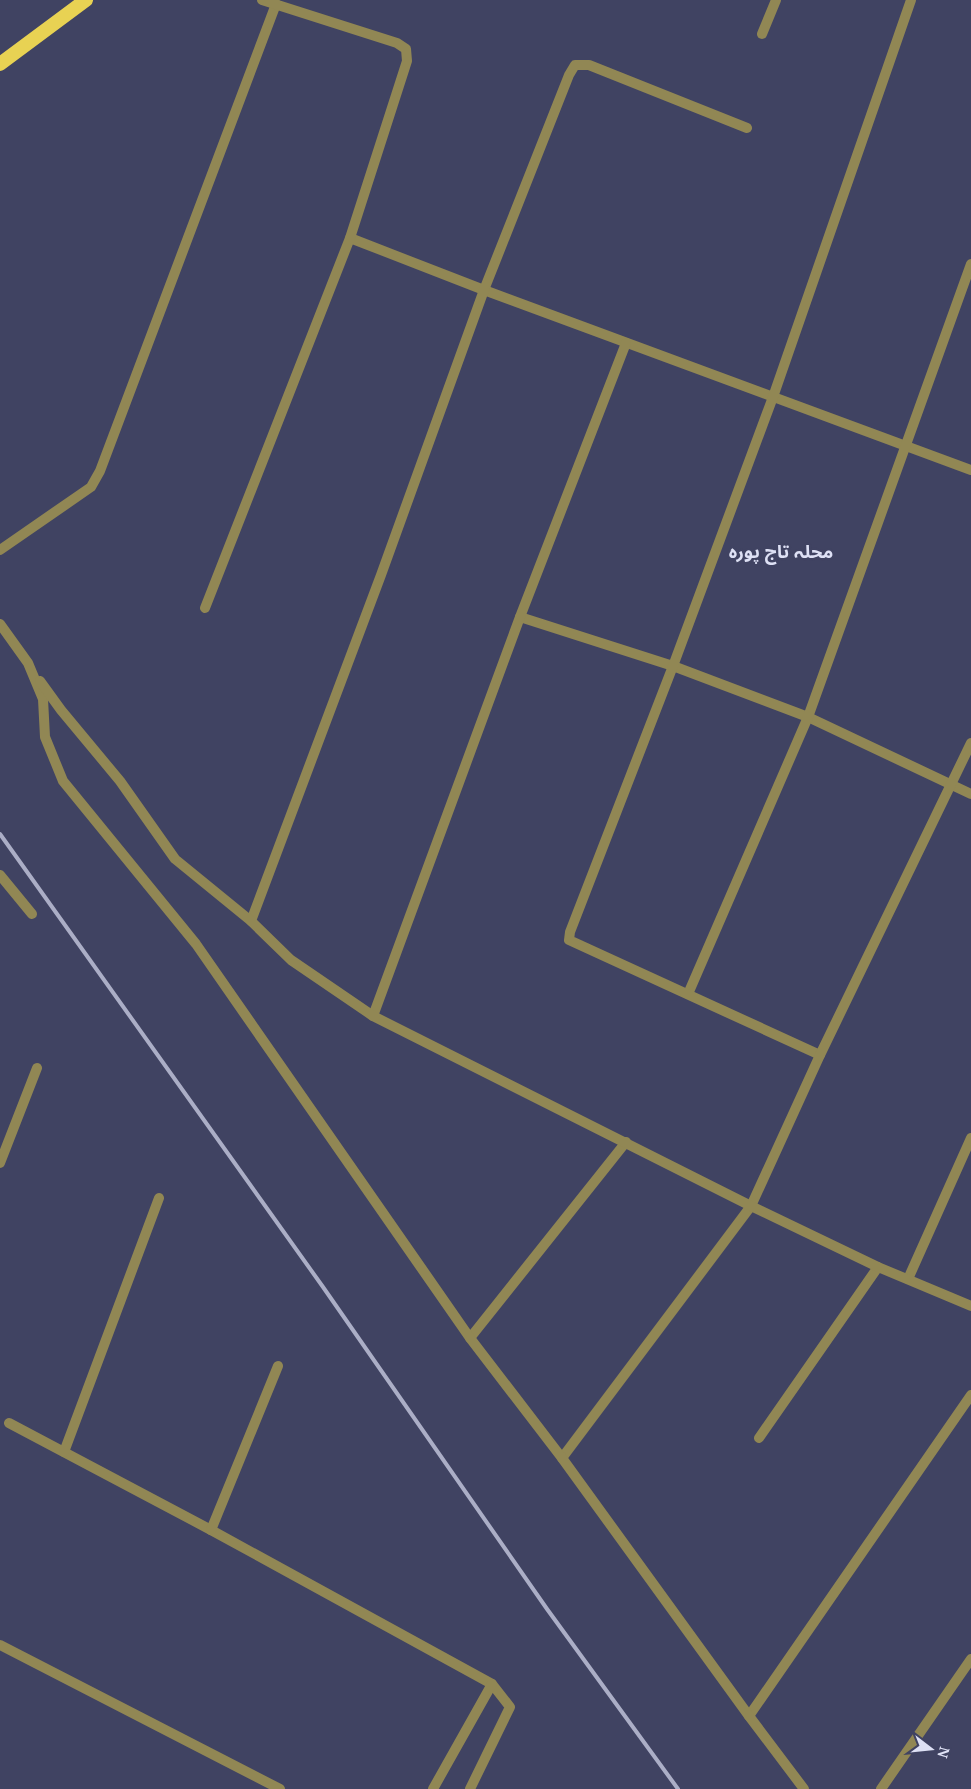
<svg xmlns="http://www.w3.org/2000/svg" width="971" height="1789" font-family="'PT Serif','Noto Sans Arabic',serif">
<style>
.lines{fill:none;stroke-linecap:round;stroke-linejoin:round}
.minor{stroke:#918754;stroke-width:10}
.tertiary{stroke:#918754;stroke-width:10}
.trunk{stroke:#e8d253;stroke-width:14}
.rail{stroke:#abaec6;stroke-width:4}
.labels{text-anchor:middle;stroke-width:4.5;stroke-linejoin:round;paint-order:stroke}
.district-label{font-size:18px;font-weight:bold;fill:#dee1f5;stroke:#404362}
</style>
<rect width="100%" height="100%" fill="#404362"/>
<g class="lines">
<g class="minor">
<path d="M762 34 776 0"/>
<path d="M350 238 484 290 971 470"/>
<path d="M0 550 91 487 100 471 276 4"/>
<path d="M205 608 350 238 407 61 406 49 397 43 262 0"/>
<path d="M520 617 673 666 808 717 971 794"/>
<path d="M0 875 32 914"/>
<path d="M251 921 381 575 484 290 569 75 575 65H589L747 128"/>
<path d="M688 994 808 717 971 264"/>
<path d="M373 1016 520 617 626 343"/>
<path d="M820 1055 569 940 570 932 673 666 773 397 911 0"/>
<path d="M0 1163 37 1068"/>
<path d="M908 1279 971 1138"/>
<path d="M470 1338 626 1142"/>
<path d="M9 1423 211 1530 492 1684 510 1707 470 1789"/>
<path d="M759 1438 878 1267"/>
<path d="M64 1452 159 1198"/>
<path d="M562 1458 751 1206 820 1055 971 743"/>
<path d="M211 1530 278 1366"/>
<path d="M0 1645 280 1789"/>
<path d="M749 1716 971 1395"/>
<path d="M433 1789 492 1684"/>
<path d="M881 1789 971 1659"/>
</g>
<g class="tertiary">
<path d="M0 624 28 663 43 699 45 737 63 781 196 944 470 1338 562 1458 749 1716 804 1789"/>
<path d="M40 681 61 710 120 781 175 859 251 921 291 960 373 1016 751 1206 878 1267 971 1306"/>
</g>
<path class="trunk" d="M0 64 86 0"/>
<path class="rail" d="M0 834 323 1287 547 1609 678 1789"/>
</g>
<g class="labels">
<g class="district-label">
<text x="781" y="558">محلہ تاج پورہ</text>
</g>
</g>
<g transform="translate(931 1749) rotate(106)" stroke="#404362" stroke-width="4" paint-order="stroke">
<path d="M0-4L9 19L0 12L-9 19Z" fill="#dee1f5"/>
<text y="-8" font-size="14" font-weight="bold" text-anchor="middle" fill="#dee1f5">N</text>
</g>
</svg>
